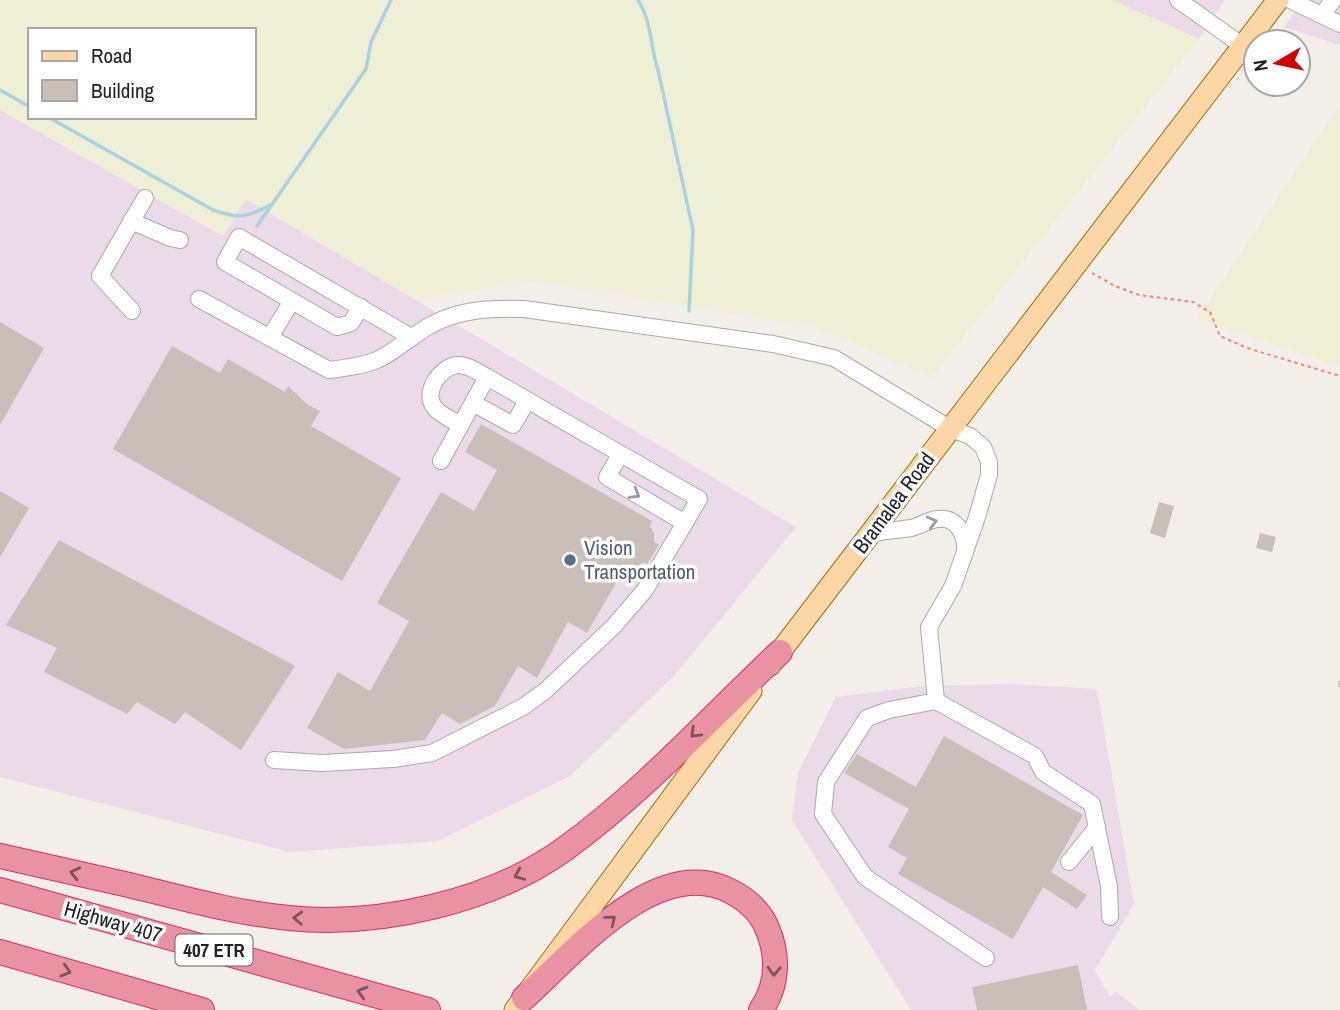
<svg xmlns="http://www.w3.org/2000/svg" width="1340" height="1010" font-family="'Archivo Narrow',sans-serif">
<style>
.industrial{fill:#ebdbe8}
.farmland{fill:#eef0d5;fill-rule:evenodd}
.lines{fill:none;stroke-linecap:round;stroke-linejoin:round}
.stream{stroke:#aad3df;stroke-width:3.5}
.building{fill:#c7bfb8}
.minor-casing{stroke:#a9a9a9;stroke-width:18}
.major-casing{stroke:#a06b00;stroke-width:23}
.highway-casing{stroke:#dc2a67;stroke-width:26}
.path{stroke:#fa8072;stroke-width:2;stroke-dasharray:3.5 3.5;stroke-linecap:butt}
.minor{stroke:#fff;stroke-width:16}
.major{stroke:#fcd6a4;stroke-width:21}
.highway{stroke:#e892a2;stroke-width:24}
.oneway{stroke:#9c9c9c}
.oneway2{stroke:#7b545c}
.service-dot{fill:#5c6f8a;stroke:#fff;stroke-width:2.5}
.labels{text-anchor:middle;stroke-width:7;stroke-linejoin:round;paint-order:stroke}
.shield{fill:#fff;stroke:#646464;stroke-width:2}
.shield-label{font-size:19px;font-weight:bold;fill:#222}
.street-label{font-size:21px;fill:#222;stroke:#fff}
.service-label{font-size:21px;fill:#4e5e75;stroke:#fff;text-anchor:start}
</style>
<rect width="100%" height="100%" fill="#f2efe9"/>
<g class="industrial">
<path d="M1112 0H1225L1199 39Z"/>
<path d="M1304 0H1340V45L1284 27Z"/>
<path d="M0 110 223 236 245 198 796 527 675 675 570 776 438 841 290 852 0 777Z"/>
<path d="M1013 684 1097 689 1134 904 1095 970 1110 997 1116 992 1140 1010H911L792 820 798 773 836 697 922 686Z"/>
</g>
<g class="farmland">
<path d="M0 0H1112L1199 39 931 378 816 327 531 281 414 299 246 199 223 236 0 110ZM30 30H254V117H30Z"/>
<path d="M1340 105V367L1197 318Z"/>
</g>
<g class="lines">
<g class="stream">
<path d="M638 0C652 22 650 46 658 70L693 230 689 311"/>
<path d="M0 90 30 107"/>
<path d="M48 117 213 210C238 219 247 218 270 205"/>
<path d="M257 226 366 69 371 42 391 0"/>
<path d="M1340 682V686"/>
</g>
</g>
<g class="building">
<path d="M0 322 44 348 0 425Z"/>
<path d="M172 346 220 373 228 359 285 392 288 386 308 405 320 411 311 426 401 478 342 581 113 449Z"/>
<path d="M481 424 652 521 650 526 654 533V542L659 545 647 564 643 562 630 584 619 578 587 633 568 622 537 678 518 666 495 706 460 724 442 713 425 740 344 749 307 728 338 672 370 691 409 621 377 603 441 492 474 511 497 470 465 452Z"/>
<path d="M0 491 29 508 0 557Z"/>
<path d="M1159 502 1174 506 1165 538 1150 533Z"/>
<path d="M1260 533 1276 537 1272 552 1256 548Z"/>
<path d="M59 540 295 666 241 750 185 712 175 724 137 702 127 714 44 672 57 648 6 625Z"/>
<path d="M944 736 1083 815 1051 872 1087 895 1077 909 1043 887 1013 939 898 874 907 858 888 847 909 809 844 773 857 754 916 787Z"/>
<path d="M1078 965 1087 1010H977L972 987Z"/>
</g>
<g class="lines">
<g class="minor-casing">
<g id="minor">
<path d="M1178 0 1243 46"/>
<path d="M1290 0 1340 24"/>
<path d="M1322 15 1333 0"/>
<path d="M131 221 170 238 180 240"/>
<path d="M199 299 329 370C346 368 362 366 377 360 397 351 413 334 433 324 461 309 492 308 524 309L773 344 834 358 949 428 970 436 983 447 989 462V475L977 517 953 586 929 627 936 701"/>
<path d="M361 307 351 323 337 327 225 262 239 237 411 337"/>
<path d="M132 311 100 276 145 198"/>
<path d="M270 337 292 301"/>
<path d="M473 403 513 425 527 401"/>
<path d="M461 425C452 420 440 415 434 407 423 392 440 367 457 365 467 364 478 372 487 377"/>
<path d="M620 455 607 477 685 523"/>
<path d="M873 533C885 531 898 530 911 528 920 526 928 520 937 519 957 516 966 535 965 551"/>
<path d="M274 760 322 763 393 759 432 753 523 707 545 691 613 627 645 590 699 499 487 377 441 461"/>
<path d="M1069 862 1097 827"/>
<path d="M986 958 865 877 823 814 826 782 867 718 889 710 936 701 1035 756 1043 772 1092 804 1109 886 1110 917"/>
</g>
</g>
<g class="major-casing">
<g id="major">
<path d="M770 665 1278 0"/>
<path d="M515 1010 751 691"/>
</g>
</g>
<g class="highway-casing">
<g id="highway">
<path d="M0 856C43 866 86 875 129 885 182 898 235 913 289 918 379 927 492 902 566 848 643 792 710 718 780 652"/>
<path d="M0 890 428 1010"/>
<path d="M0 952 202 1010"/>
<path d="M524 998C573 954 657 853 730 891 746 899 760 911 767 928 779 956 778 985 761 1010"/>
</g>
</g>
<path class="path" d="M1092 273 1115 286 1139 295 1193 302 1210 312 1220 336 1247 348 1340 376"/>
<use href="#minor" class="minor"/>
<use href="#major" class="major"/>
<use href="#highway" class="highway"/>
</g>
<defs><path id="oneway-chevron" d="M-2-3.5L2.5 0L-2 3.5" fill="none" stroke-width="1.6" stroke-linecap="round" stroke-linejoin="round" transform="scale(1.75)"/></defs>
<g class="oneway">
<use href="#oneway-chevron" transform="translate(635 494) rotate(31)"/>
<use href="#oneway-chevron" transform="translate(932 522) rotate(-15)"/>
</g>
<g class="oneway2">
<use href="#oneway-chevron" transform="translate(695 733) rotate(136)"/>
<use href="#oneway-chevron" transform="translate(75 873) rotate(-167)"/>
<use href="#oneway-chevron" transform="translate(519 875) rotate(157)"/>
<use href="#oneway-chevron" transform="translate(298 918) rotate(-178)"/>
<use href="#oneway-chevron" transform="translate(611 920) rotate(-39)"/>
<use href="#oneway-chevron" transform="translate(66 971) rotate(16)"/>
<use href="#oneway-chevron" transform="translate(774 971) rotate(92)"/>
<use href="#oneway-chevron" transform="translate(362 992) rotate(-164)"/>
</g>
<circle class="service-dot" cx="570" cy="560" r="7"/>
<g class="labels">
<rect class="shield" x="175.5" y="934.5" width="77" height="31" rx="5"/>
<g class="shield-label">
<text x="214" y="957">407 ETR</text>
</g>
<g class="street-label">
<text transform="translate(894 503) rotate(-53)" y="7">Bramalea Road</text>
<text transform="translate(113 922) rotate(16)" y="7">Highway 407</text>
</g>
<g class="service-label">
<text x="584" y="555">Vision<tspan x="584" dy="24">Transportation</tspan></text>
</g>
</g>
<rect x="28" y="28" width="228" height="91" fill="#ffffff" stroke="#a7a7a7" stroke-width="2"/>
<rect x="42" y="51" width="35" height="10" fill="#fcd6a4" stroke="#a7a7a7" stroke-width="2"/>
<text x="91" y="63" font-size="21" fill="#222222">Road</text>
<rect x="42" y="80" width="35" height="21" fill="#c7bfb8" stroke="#a7a7a7" stroke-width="2"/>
<text x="91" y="98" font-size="21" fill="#222222">Building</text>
<g transform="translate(1277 63) rotate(261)"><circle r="33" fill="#ffffff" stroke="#a7a7a7" stroke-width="2"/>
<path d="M0-5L12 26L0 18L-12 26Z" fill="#d40000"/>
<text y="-10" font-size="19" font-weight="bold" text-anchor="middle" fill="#222222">N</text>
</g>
</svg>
